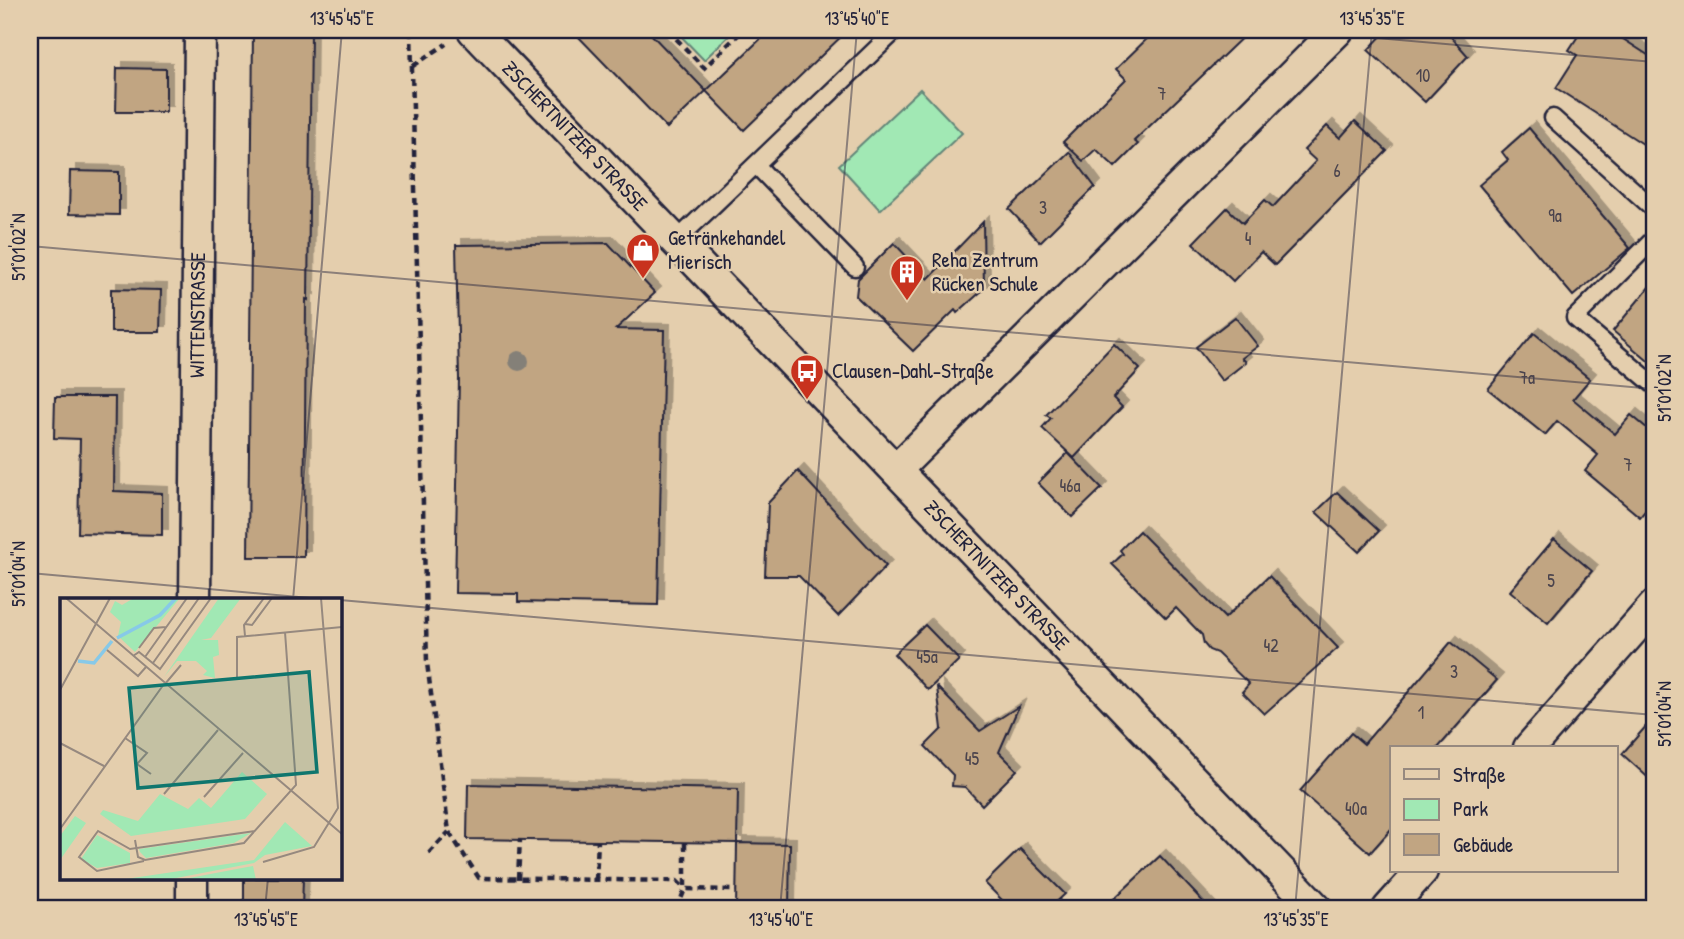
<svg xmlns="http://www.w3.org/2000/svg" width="1684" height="939" font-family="'Patrick Hand',sans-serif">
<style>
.green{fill:#a1e8b4;stroke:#628578;stroke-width:2}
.building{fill:#c1a582;stroke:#22223b;stroke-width:2;filter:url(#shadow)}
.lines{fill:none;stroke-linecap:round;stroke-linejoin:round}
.service-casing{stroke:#22223b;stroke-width:21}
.minor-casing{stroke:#22223b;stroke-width:35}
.path{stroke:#22223b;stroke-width:4.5;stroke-dasharray:7 5;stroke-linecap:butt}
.service{stroke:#e4cead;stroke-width:16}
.minor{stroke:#e4cead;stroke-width:30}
.tree{fill:#848078}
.ticks{fill:none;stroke:#22223b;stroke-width:2;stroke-opacity:0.45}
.labels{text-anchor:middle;stroke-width:5;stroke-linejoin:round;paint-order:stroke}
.number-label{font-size:18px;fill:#4a434d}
.street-label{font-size:21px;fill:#22223b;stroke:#e4cead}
.poi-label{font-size:21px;fill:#22223b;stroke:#e4cead;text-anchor:start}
.inset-river{fill:none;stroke:#87c9e8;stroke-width:3.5}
.inset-road{fill:none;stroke:#96897f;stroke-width:2}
.view{fill:#0f766e;fill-opacity:0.15;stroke:#0f766e;stroke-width:3.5}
.inset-edge{fill:none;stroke:#22223b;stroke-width:3.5}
.neatline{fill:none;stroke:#22223b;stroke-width:2.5}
.ticks-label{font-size:18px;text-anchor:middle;fill:#22223b}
</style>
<defs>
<filter id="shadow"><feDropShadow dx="6" dy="-6" stdDeviation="0" flood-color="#0004"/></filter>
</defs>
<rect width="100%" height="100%" fill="#e4cead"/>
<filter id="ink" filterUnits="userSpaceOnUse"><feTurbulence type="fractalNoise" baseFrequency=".0143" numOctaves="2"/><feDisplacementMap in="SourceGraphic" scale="14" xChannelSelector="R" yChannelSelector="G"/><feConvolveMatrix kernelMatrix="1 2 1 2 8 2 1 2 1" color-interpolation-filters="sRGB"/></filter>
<g filter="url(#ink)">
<g class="green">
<path d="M675 30H735L704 60Z"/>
<path d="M920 89 962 133 880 210 839 165Z"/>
</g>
<g class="building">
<path d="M253 30H311L308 300 306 299 304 557H248Z"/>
<path d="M572 30H647L706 91 667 128Z"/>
<path d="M770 30H848L744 130 706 91Z"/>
<path d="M1156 30H1250L1134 141 1138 144 1115 167 1096 149 1083 161 1063 142 1126 79 1116 69Z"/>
<path d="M1387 30H1445L1468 56 1425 102 1368 50Z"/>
<path d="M1582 30H1609L1654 59V151L1556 88 1577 55 1569 50Z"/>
<path d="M117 68 166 69V112H116Z"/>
<path d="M1355 121 1387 151 1275 265 1261 252 1233 281 1193 243 1227 208 1243 223 1265 200 1273 207 1316 161 1304 150 1327 126 1340 138Z"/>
<path d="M1529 128 1630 248 1573 296 1479 185 1508 160 1502 152Z"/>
<path d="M1069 152 1095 187 1040 242 1009 209Z"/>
<path d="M70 171 119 172V215L69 214Z"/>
<path d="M983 222 984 289 957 313 955 310 913 351 856 296 858 279 894 243 928 279Z"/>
<path d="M608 243 655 293 616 329 664 330 658 605 518 602V594L455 593 459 378 456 245Z"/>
<path d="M1654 281V366L1613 331Z"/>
<path d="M111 289 161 290 160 332H111Z"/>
<path d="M1235 317 1258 346 1242 358 1246 362 1222 381 1196 347Z"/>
<path d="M1534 333 1590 379 1573 399 1615 434 1631 415 1654 434V500L1640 517 1585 471 1598 455 1557 421 1545 435 1488 389Z"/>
<path d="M1114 344 1140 369 1113 398 1122 407 1074 458 1042 428 1051 418 1046 415Z"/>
<path d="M55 397H115L114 491 162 493V535L78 533 80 439 54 438Z"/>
<path d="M1068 453 1102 488 1072 517 1038 483Z"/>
<path d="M798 471 886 566 838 616 799 576H765L768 503Z"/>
<path d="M1337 492 1379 531 1359 552 1316 512Z"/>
<path d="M1139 531 1225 618 1269 576 1338 648 1264 714 1242 692 1249 684 1217 653 1209 650 1204 644 1202 635 1176 608 1166 618 1112 564 1123 554 1120 550Z"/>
<path d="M1554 539 1592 571 1548 623 1510 591Z"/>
<path d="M925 625 959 660 928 690 894 654Z"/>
<path d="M1451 642 1497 680 1438 748H1392V828L1370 853 1300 791 1351 733 1364 744Z"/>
<path d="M937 687 980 731 1019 706 999 752 1017 770 982 805 965 787 952 786 953 775 925 746 942 729Z"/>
<path d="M1654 717V783L1622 754Z"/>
<path d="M468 784 738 789 737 843 467 839Z"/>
<path d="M737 843 790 844 789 909H736Z"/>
<path d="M1020 849 1065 894 1049 909H1011L985 883Z"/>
<path d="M1160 856 1210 909H1103Z"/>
<path d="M244 878H303L302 909H244Z"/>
</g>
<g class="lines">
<g class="service-casing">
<g id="service">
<path d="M1553 118 1654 209"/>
<path d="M756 165 855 267"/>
<path d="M1654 239 1575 318 1654 385"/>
<path d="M676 241 896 30"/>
</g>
</g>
<g class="minor-casing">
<g id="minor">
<path id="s1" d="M473 30 1317 909"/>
<path d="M896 470 1338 30"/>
<path id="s2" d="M195 600 200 30"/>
<path d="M1529 748 1654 606"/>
<path d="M192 909V878"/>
<path d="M1388 909 1422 871"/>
</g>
</g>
<g class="path">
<path d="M411 30 427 663 449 832 479 878 677 881 685 889"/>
<path d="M668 30 704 68 743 30"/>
<path d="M413 66 446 44"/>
<path d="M685 843V889"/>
<path d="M429 853 449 832"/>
<path d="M518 879 520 839"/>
<path d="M596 880 598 841"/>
<path d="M677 909 685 889 736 890"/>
</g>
<use href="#service" class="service"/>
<use href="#minor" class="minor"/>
</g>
<circle class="tree" cx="519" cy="361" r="10"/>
</g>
<path class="ticks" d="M1285 30 1654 62M30 246 1654 389M30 573 332 600M293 600 342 30M340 600 1654 715M30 900 139 909M265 909 268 878M780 909 857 30M1295 909 1372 30"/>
<defs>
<g id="shop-pin" transform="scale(1.75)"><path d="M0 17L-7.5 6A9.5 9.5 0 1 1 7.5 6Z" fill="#c8321e" stroke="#e4cead"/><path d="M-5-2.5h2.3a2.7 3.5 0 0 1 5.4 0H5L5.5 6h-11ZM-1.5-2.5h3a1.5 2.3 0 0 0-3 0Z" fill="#fff"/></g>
<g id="building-pin" transform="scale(1.75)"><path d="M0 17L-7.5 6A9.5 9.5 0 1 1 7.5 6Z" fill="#c8321e" stroke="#e4cead"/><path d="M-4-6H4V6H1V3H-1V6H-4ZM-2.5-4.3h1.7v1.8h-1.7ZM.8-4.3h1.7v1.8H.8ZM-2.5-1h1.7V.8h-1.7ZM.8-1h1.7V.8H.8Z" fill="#fff"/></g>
<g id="bus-pin" transform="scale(1.75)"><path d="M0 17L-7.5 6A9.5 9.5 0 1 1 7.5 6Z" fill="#c8321e" stroke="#e4cead"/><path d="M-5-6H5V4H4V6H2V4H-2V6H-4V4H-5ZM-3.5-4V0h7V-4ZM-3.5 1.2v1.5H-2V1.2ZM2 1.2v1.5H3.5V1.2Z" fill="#fff"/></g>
</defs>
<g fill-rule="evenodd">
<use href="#shop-pin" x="643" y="250"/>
<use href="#building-pin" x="907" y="272"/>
<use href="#bus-pin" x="807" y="371"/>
</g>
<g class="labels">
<g class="number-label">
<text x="1423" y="82">10</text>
<text x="1162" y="100">7</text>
<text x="1337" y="177">6</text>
<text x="1043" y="214">3</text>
<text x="1555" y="222">9a</text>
<text x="1248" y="245">4</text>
<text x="1527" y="384">7a</text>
<text x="1628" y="471">7</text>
<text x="1070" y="492">46a</text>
<text x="1551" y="587">5</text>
<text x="1271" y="652">42</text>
<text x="927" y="663">45a</text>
<text x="1454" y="678">3</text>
<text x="1421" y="719">1</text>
<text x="972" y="765">45</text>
<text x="1356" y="815">40a</text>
</g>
<g class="street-label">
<text dy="7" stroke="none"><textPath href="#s1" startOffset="147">ZSCHERTNITZER STRASSE</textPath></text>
<text dy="7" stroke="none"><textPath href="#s2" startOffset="285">WITTENSTRASSE</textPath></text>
<text dy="7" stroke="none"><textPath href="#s1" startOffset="756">ZSCHERTNITZER STRASSE</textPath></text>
</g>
<g class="poi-label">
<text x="668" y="245">Getränkehandel<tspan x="668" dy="24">Mierisch</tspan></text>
<text x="932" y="267">Reha Zentrum<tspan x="932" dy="24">Rücken Schule</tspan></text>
<text x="832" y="378">Clausen-Dahl-Straße</text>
</g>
</g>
<g transform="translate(60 598)">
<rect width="282" height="282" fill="#e4cead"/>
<path d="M74 0H120L75 54 58 38 61 24 50 14 55 3 62 7ZM159 0H181L151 40 141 42H158L159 57 153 59 155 80 143 77 147 73 136 63H117L104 79ZM182 174 207 196 185 221 71 238 40 216 43 212 78 223 100 196 128 211 139 200 151 210ZM15 218 26 225 0 262V238ZM225 224 252 248 205 257 194 265 106 282H59L194 262ZM191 235 174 245 86 260 80 254 79 251ZM37 237 70 255V265L37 270 21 261ZM193 268 196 282H119L182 270Z" fill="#a1e8b4"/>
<path class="inset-river" d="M57 40 100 17 116 0M18 63 34 65 52 43"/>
<path class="inset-road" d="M6 0 282 236M185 26 192 27 212 0M185 38 184 27 204 0M79 50 94 30 106 29M47 52 78 78 86 69M73 58 79 54 100 71 151 0M85 59 127 0M93 65 139 0M177 82V39L282 29M105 86 121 67M0 92 50 0M65 140 87 155 77 166 91 176M0 145 44 168M104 196 158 132M144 199 183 155M0 231 104 86M75 242 78 259 85 262 184 245 236 187 225 34M84 263 37 273 19 259 38 233 70 251 195 233M203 264 254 249 278 210 261 0"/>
<path class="view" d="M249 74 257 174 78 190 69 90Z"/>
<rect width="282" height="282" class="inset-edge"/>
</g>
<rect width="1684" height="939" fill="none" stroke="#e4cead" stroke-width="77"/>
<rect x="1390" y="746" width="228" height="126" fill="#e4cead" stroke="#96897f" stroke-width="2"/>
<rect x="1404" y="769" width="35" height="10" fill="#e4cead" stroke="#96897f" stroke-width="2"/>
<text x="1453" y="782" font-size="21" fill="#22223b">Straße</text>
<rect x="1404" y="799" width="35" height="21" fill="#a1e8b4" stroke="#96897f" stroke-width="2"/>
<text x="1453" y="816" font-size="21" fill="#22223b">Park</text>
<rect x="1404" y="834" width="35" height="21" fill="#c1a582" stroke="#96897f" stroke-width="2"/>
<text x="1453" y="852" font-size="21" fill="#22223b">Gebäude</text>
<rect x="38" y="38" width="1608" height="862" class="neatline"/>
<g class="ticks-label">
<text x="342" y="25">13°45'45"E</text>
<text x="857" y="25">13°45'40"E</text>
<text x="1372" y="25">13°45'35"E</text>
<text transform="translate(19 247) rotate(-90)" y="6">51°01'02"N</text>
<text transform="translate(1665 388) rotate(-90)" y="6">51°01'02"N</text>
<text transform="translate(19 574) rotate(-90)" y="6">51°01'04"N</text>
<text transform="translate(1665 714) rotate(-90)" y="6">51°01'04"N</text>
<text x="266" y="926">13°45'45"E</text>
<text x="781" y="926">13°45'40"E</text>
<text x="1296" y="926">13°45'35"E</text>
</g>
</svg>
